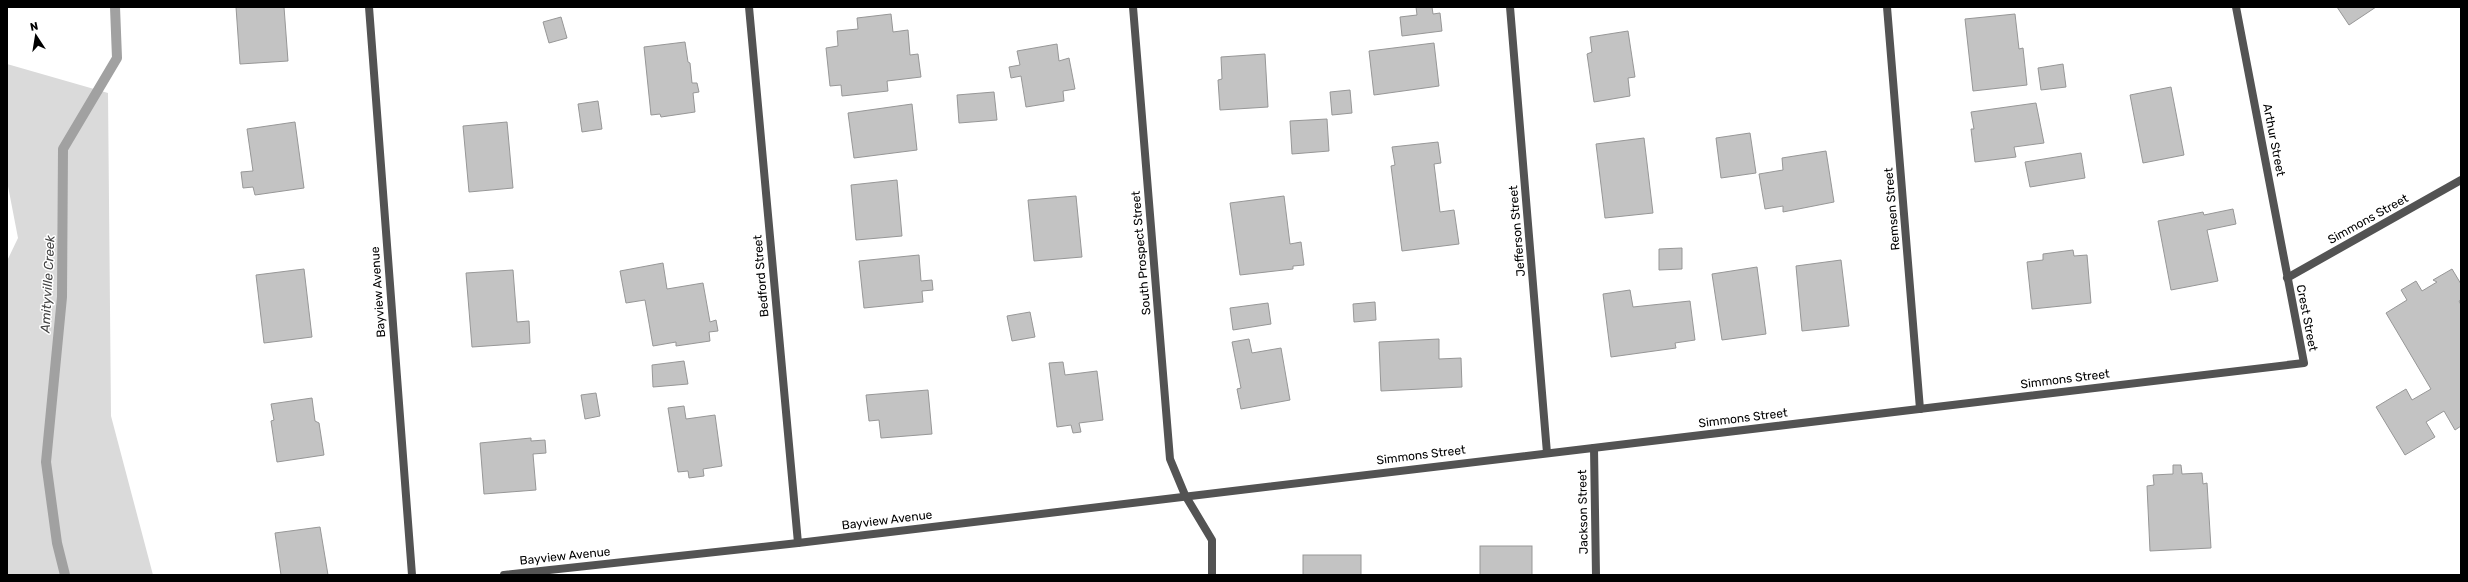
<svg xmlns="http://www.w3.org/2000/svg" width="2468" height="582" font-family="Rubik,sans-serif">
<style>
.green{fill:#dadada}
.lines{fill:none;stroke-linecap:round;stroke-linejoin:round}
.stream{stroke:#a1a1a1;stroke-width:10}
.building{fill:#c3c3c3;stroke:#979797}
.street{stroke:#535353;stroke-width:8}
.labels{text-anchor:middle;stroke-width:3;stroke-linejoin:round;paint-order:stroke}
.street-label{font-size:12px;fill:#000;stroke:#fff}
.water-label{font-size:13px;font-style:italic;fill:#424242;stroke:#fff}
</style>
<rect width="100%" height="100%" fill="#fff"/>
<path class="green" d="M7 64 108 93 111 416 153 575H7V261L18 238 7 181Z"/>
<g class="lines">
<path class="stream" d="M65 575 57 543 46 462 62 297 63 149 117 58 115 7"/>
</g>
<g class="building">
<path d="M236 7H284L288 61 240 64Z"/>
<path d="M1416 7H1432L1433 14 1440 13 1442 31 1402 36 1400 17 1417 15Z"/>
<path d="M2337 7H2376L2349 25Z"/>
<path d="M891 14 893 32 908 30 910 55 918 54 921 77 887 81 888 91 842 96 841 85 830 86 826 48 838 46 837 31 858 29 857 18Z"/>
<path d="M2015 14 2019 49 2023 48 2027 85 1973 91 1965 19Z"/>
<path d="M561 17 567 38 549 43 543 22Z"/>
<path d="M1628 31 1635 77 1628 78 1630 96 1594 102 1587 54 1592 52 1590 37Z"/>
<path d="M685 42 688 62 690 63 692 83H697L699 92 693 93 695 112 661 117 660 114 651 115 644 47Z"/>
<path d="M1434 43 1439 86 1374 95 1369 51Z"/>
<path d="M1057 44 1059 61 1069 58 1075 89 1063 91 1064 101 1026 107 1021 76 1011 78 1009 67 1020 65 1017 51Z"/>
<path d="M1265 54 1268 107 1220 110 1218 80 1222 79 1221 57Z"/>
<path d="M2063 64 2066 87 2041 90 2038 68Z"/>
<path d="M2171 87 2184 155 2143 163 2130 95Z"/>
<path d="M1350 90 1352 113 1332 115 1330 92Z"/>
<path d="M994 92 997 120 959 123 957 95Z"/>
<path d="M598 101 602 129 582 132 578 104Z"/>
<path d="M2036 103 2044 143 2014 147 2016 157 1975 162 1971 129H1974L1971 112Z"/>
<path d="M912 104 917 150 854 158 848 113Z"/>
<path d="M1327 119 1329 151 1292 154 1290 121Z"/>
<path d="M295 122 304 188 255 195 253 187 243 188 241 172 253 171 247 129Z"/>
<path d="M507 122 513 188 469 192 463 126Z"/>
<path d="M1750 133 1756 173 1721 178 1716 138Z"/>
<path d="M1644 138 1653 213 1605 218 1596 144Z"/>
<path d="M1438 142 1441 163 1434 164 1440 212 1454 210 1459 244 1402 251 1391 166 1395 165 1392 147Z"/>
<path d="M1826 151 1834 202 1783 212V206L1765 209 1759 174 1783 170 1782 158Z"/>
<path d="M2081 153 2085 178 2030 187 2025 162Z"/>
<path d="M897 180 902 236 856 240 851 185Z"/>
<path d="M1076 196 1082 257 1034 261 1028 200Z"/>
<path d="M1284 196 1290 244 1301 242 1304 265 1293 266V269L1240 275 1230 203Z"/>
<path d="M2233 209 2236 224 2207 230 2218 281 2171 290 2158 221 2203 212 2204 215Z"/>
<path d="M1682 248V269L1659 270V249Z"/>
<path d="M2073 250 2074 256 2087 255 2091 303 2032 309 2027 262 2043 260V254Z"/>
<path d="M919 255 921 281 932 280 933 290 922 291 923 302 864 308 859 261Z"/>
<path d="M1841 260 1849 326 1802 331 1796 266Z"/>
<path d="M663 263 667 289 703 283 710 322 716 320 718 331 709 332 710 341 676 346V342L653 346 645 300 626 303 620 271Z"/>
<path d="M1757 267 1766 334 1722 340 1712 274Z"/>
<path d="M304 269 312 337 264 343 256 275Z"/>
<path d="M2452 269 2461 284V300L2459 301 2461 305V426L2455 430 2444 411 2426 422 2435 437 2405 455 2376 407 2406 389 2412 400 2431 389 2386 313 2407 300 2401 290 2416 281 2422 291 2437 282 2433 280Z"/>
<path d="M513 270 517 322 529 321 530 343 472 347 466 273Z"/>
<path d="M1630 290 1633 307 1690 301 1695 340 1675 343 1676 348 1611 357 1603 294Z"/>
<path d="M1375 302 1376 320 1354 322 1353 304Z"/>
<path d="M1268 303 1271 324 1233 330 1230 308Z"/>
<path d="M1030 312 1035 337 1012 341 1007 316Z"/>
<path d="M1249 339 1252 353 1281 348 1290 400 1241 409 1237 389 1241 388 1232 342Z"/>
<path d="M1439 339V359L1461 358 1462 387 1381 391 1379 342Z"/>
<path d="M684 361 688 384 653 387 652 365Z"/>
<path d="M1063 362 1065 375 1097 371 1103 420 1079 423 1081 432 1073 433 1071 425 1057 427 1049 363Z"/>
<path d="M928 390 932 434 881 438 879 420 869 421 866 395Z"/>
<path d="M596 393 600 416 585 419 581 395Z"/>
<path d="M312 398 315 421 319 423 324 455 277 462 271 421 274 420 271 404Z"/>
<path d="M684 406 686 419 715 415 722 466 703 469 704 476 689 478 688 471 678 472 668 408Z"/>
<path d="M531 438V441L545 440 546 453 533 454 536 490 484 494 480 443Z"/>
<path d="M2173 465H2181L2182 474 2202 473 2203 484 2207 483 2211 548 2150 551 2147 486 2154 485 2153 475 2173 474Z"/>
<path d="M320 527 328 575H281L275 533Z"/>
<rect x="1480" y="546" width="52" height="29"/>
<rect x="1303" y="555" width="58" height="20"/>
</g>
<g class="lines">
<g class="street">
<path d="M369 7 412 575"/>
<path d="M749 7 798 543"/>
<path d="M1133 7 1170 459 1185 495 1212 540V575"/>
<path d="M1510 7 1547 453"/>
<path d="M1887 7 1920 409"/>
<path d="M2287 278 2461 180"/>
<path d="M1594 448 1596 575"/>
<path d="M504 575 798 543 2304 363 2236 7"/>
</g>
</g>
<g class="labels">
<g class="street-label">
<text transform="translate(2274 140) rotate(79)" y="4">Arthur Street</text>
<text transform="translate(1892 209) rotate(-95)" y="4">Remsen Street</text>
<text transform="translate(2368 219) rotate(-29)" y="4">Simmons Street</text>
<text transform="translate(1517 231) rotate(-95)" y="4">Jefferson Street</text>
<text transform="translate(1141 253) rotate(-95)" y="4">South Prospect Street</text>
<text transform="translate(761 276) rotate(-95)" y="4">Bedford Street</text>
<text transform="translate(378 292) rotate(-94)" y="4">Bayview Avenue</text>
<text transform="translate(2307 318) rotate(79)" y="4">Crest Street</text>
<text transform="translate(2065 379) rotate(-7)" y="4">Simmons Street</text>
<text transform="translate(1743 418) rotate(-7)" y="4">Simmons Street</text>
<text transform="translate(1421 455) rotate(-7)" y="4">Simmons Street</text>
<text transform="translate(1583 512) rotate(-91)" y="4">Jackson Street</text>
<text transform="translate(887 520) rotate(-7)" y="4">Bayview Avenue</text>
<text transform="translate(565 556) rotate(-6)" y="4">Bayview Avenue</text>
</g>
<g class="water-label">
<text transform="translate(47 284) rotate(-87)" y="5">Amityville Creek</text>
</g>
</g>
<rect width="2468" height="582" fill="none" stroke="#000000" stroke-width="16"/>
<g transform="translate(36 36) rotate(348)" stroke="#ffffff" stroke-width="3" paint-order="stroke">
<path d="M0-3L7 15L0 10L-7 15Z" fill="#000000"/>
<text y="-6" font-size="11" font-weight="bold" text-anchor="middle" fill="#000000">N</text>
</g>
</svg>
